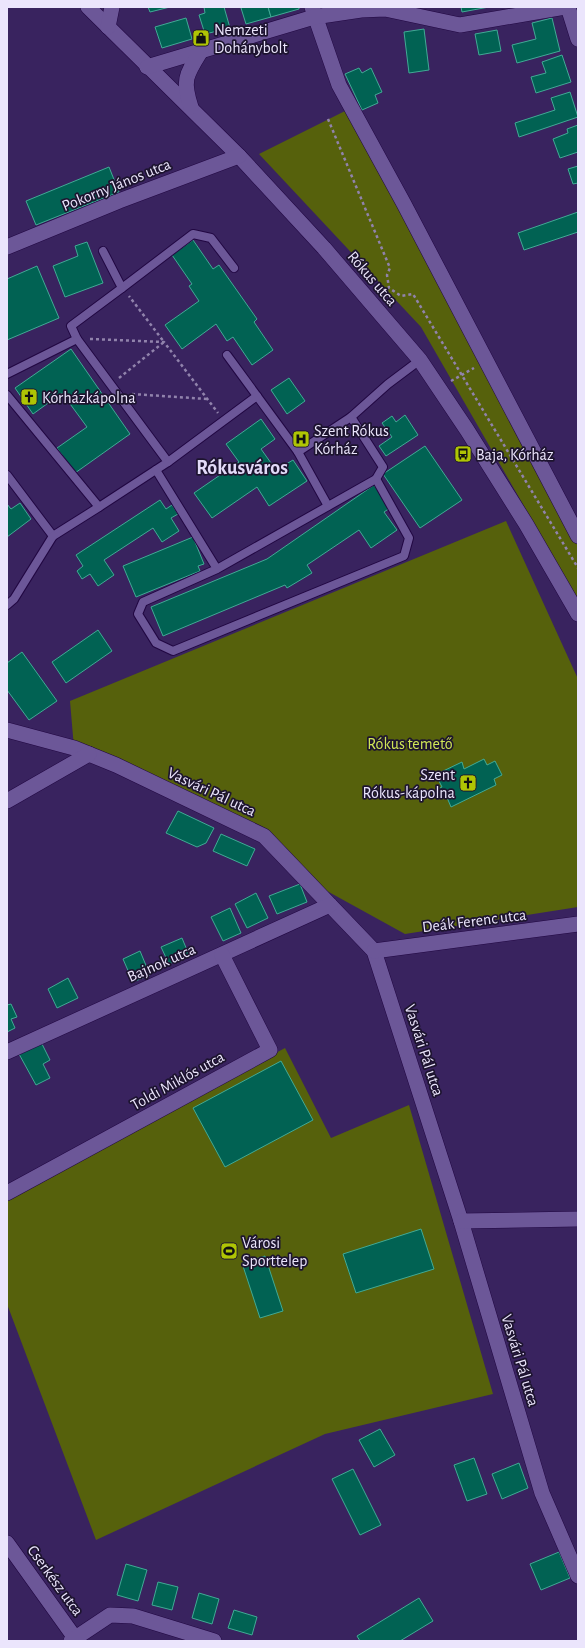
<svg xmlns="http://www.w3.org/2000/svg" width="585" height="1648" font-family="'Alegreya Sans',sans-serif">
<style>
.green{fill:#56610c}
.building{fill:#016253;stroke:#41aa95}
.lines{fill:none;stroke-linecap:round;stroke-linejoin:round}
.lane-casing{stroke:#210742;stroke-width:10}
.street-casing{stroke:#210742;stroke-width:16}
.path{stroke:#9183ac;stroke-width:2.5;stroke-dasharray:3 3;stroke-linecap:butt}
.lane{stroke:#6c5798;stroke-width:8}
.street{stroke:#6c5798;stroke-width:15}
.labels{text-anchor:middle;stroke-width:3.5;stroke-linejoin:round;paint-order:stroke}
.poi-label{font-size:16px;fill:#ebe5fc;stroke:#1d142f;text-anchor:start}
.street-label{font-size:16px;fill:#ebe5fc;stroke:#1d142f}
.park-label{font-size:16px;fill:#d0e656;stroke:#1d142f}
.district-label{font-size:20px;font-weight:bold;fill:#e2daf8;stroke:#1d142f}
</style>
<rect width="100%" height="100%" fill="#39235f"/>
<g class="green">
<path d="M345 111 578 536V600L421 327 259 154Z"/>
<path d="M506 521 578 679V907L405 934 307 880 264 836 74 748 70 701Z"/>
<path d="M285 1048 331 1138 409 1105 493 1394 325 1434 96 1540 7 1304V1199Z"/>
</g>
<g class="building">
<path d="M148 7H170L150 12Z"/>
<path d="M204 7H224L230 28 205 34 199 15 205 13Z"/>
<path d="M244 7H268L271 17 246 24 241 8Z"/>
<path d="M268 7H299V9L271 17Z"/>
<path d="M461 7H489L462 12Z"/>
<path d="M186 18 192 39 162 48 155 27Z"/>
<path d="M552 18 560 51 517 63 512 45 536 39 532 23Z"/>
<path d="M424 29 429 70 409 73 404 32Z"/>
<path d="M497 30 501 51 479 55 475 34Z"/>
<path d="M562 55 571 82 536 93 531 77 546 73 542 62Z"/>
<path d="M359 68 362 73 371 68 382 92 375 95 378 103 362 110 345 74Z"/>
<path d="M570 92 578 117 519 137 515 123 555 110 551 98Z"/>
<path d="M578 125V152L560 158 553 139 568 133 567 129Z"/>
<path d="M578 166V183L573 184 568 169Z"/>
<path d="M109 167 119 192 36 225 26 201Z"/>
<path d="M578 212V232L524 250 518 233Z"/>
<path d="M193 240 213 269 219 265 257 319 254 322 273 350 252 365 233 337 227 341 216 324 182 349 165 325 199 301 189 286 192 284 172 255Z"/>
<path d="M87 242 103 283 65 297 53 266 78 256 75 246Z"/>
<path d="M37 266 59 318 7 340V279Z"/>
<path d="M71 349 130 434 75 473 57 448 87 427 62 393 33 414 15 388Z"/>
<path d="M289 378 305 401 287 414 271 390Z"/>
<path d="M405 415 418 435 386 456 379 446 392 437 382 423 392 416 396 422Z"/>
<path d="M261 419 275 439 261 449 276 470 293 460 307 481 269 506 257 487 212 518 194 493 239 462 226 444Z"/>
<path d="M425 446 462 500 420 528 383 474Z"/>
<path d="M374 485 390 508 384 512 397 530 371 548 359 530 307 565 312 573 287 588 285 585 163 636 151 607 267 559Z"/>
<path d="M160 500 166 509 172 505 178 514 171 518 179 531 162 542 153 528 104 560 114 575 98 586 90 574 82 579 77 571 83 566 76 555Z"/>
<path d="M20 503 31 519 7 537V504L11 509Z"/>
<path d="M193 537 204 564 198 566 200 571 136 597 123 566Z"/>
<path d="M98 630 112 651 66 683 52 662Z"/>
<path d="M22 652 57 701 29 720 7 690V663Z"/>
<path d="M484 759 487 765 495 761 502 775 494 779 496 785 451 807 446 795 442 797 438 789 442 787 439 781 442 780 439 773 462 762 464 769Z"/>
<path d="M178 811 214 828 206 843 197 847 166 833Z"/>
<path d="M221 834 255 849 247 866 213 851Z"/>
<path d="M300 884 307 902 277 914 269 896Z"/>
<path d="M256 893 268 918 247 928 235 904Z"/>
<path d="M230 908 241 933 223 941 211 917Z"/>
<path d="M182 938 189 955 169 964 161 947Z"/>
<path d="M140 951 150 975 133 982 123 959Z"/>
<path d="M68 978 78 998 57 1008 48 989Z"/>
<path d="M11 1004 17 1017 11 1019 15 1028 7 1032V1005Z"/>
<path d="M41 1042 50 1060 43 1064 50 1078 36 1085 19 1054Z"/>
<path d="M281 1061 313 1120 225 1167 193 1108Z"/>
<path d="M421 1229 434 1269 356 1293 343 1254Z"/>
<path d="M265 1256 283 1311 260 1318 242 1263Z"/>
<path d="M380 1429 395 1455 374 1467 359 1440Z"/>
<path d="M474 1458 487 1494 467 1501 454 1465Z"/>
<path d="M519 1463 528 1488 502 1499 492 1474Z"/>
<path d="M353 1469 381 1525 360 1535 332 1479Z"/>
<path d="M559 1552 570 1578 541 1590 530 1564Z"/>
<path d="M126 1564 147 1570 138 1601 117 1595Z"/>
<path d="M158 1582 178 1587 172 1610 152 1605Z"/>
<path d="M199 1593 219 1599 212 1624 192 1618Z"/>
<path d="M419 1598 433 1621 400 1641H360L357 1636Z"/>
<path d="M234 1610 257 1617 252 1635 228 1628Z"/>
</g>
<g class="lines">
<g class="lane-casing">
<g id="lane">
<path d="M122 288 193 234 211 238 234 268"/>
<path d="M227 355 257 396"/>
<path d="M7 374 77 339 71 326 122 288 103 251"/>
<path d="M7 395 99 507 168 462 77 339"/>
<path d="M351 417 388 384 420 360"/>
<path d="M298 452 328 506"/>
<path d="M168 462 257 396 298 452 351 417 383 467 376 479"/>
<path d="M156 470 217 569 143 602 138 614 156 643 173 651 404 556 409 538 376 479 217 569"/>
<path d="M7 475 53 536 99 507"/>
<path d="M7 605 14 599 53 536"/>
</g>
</g>
<g class="street-casing">
<g id="street">
<path d="M88 7 239 156 324 248 420 360 467 430 526 524 578 614"/>
<path d="M312 7 339 85 404 204 578 536"/>
<path d="M568 7 578 39"/>
<path d="M108 27 112 7"/>
<path d="M147 67 314 17 361 10 385 9 460 25 565 7"/>
<path d="M191 107C182 80 186 75 201 51"/>
<path d="M7 247 119 201 239 156"/>
<path d="M7 730 74 748 116 765 264 836 374 951 461 1221 542 1493 578 1576"/>
<path d="M7 801 89 754"/>
<path d="M374 951 578 924"/>
<path d="M7 1052 330 905"/>
<path d="M7 1193 270 1050 222 955"/>
<path d="M461 1221 578 1219"/>
<path d="M7 1543 75 1638"/>
<path d="M71 1641 110 1615 133 1616 214 1641"/>
</g>
</g>
<g class="path">
<path d="M328 119 390 268 387 275 389 288 401 296 413 294 578 568"/>
<path d="M90 339 164 342 218 413"/>
<path d="M119 378 164 342 129 296"/>
<path d="M451 381 474 368"/>
<path d="M132 394 207 399"/>
</g>
<use href="#lane" class="lane"/>
<use href="#street" class="street"/>
</g>
<defs>
<g id="shop-square" transform="scale(0.9)"><rect x="-9" y="-9" width="18" height="18" rx="4" fill="#afc504" stroke="#1d142f"/><path d="M-5-2.5h2.3a2.7 3.5 0 0 1 5.4 0H5L5.5 6h-11ZM-1.5-2.5h3a1.5 2.3 0 0 0-3 0Z" fill="#111"/></g>
<g id="church-square" transform="scale(0.9)"><rect x="-9" y="-9" width="18" height="18" rx="4" fill="#afc504" stroke="#1d142f"/><path d="M-1.2-6h2.4v3.5h3.3v2.4h-3.3V6h-2.4V-.1h-3.3v-2.4h3.3Z" fill="#111"/></g>
<g id="hospital-square" transform="scale(0.9)"><rect x="-9" y="-9" width="18" height="18" rx="4" fill="#afc504" stroke="#1d142f"/><path d="M-5-5h3v3.5h4V-5h3V5h-3V1.5h-4V5h-3Z" fill="#111"/></g>
<g id="bus-square" transform="scale(0.9)"><rect x="-9" y="-9" width="18" height="18" rx="4" fill="#afc504" stroke="#1d142f"/><path d="M-5-6H5V4H4V6H2V4H-2V6H-4V4H-5ZM-3.5-4V0h7V-4ZM-3.5 1.2v1.5H-2V1.2ZM2 1.2v1.5H3.5V1.2Z" fill="#111"/></g>
<g id="stadium-square" transform="scale(0.9)"><rect x="-9" y="-9" width="18" height="18" rx="4" fill="#afc504" stroke="#1d142f"/><path d="M0-5a6.5 5 0 1 0 0 10a6.5 5 0 1 0 0-10ZM-3.5-1.8h7v3.6h-7Z" fill="#111"/></g>
</defs>
<g fill-rule="evenodd">
<use href="#shop-square" x="201" y="38"/>
<use href="#church-square" x="29" y="397"/>
<use href="#hospital-square" x="301" y="439"/>
<use href="#bus-square" x="463" y="454"/>
<use href="#church-square" x="468" y="783"/>
<use href="#stadium-square" x="229" y="1251"/>
</g>
<g class="labels">
<g class="poi-label">
<text x="214" y="35">Nemzeti<tspan x="214" dy="18">Dohánybolt</tspan></text>
<text x="42" y="403">Kórházkápolna</text>
<text x="314" y="436">Szent Rókus<tspan x="314" dy="18">Kórház</tspan></text>
<text x="476" y="460">Baja, Kórház</text>
<text x="455" y="780" text-anchor="end">Szent<tspan x="455" dy="18">Rókus-kápolna</tspan></text>
<text x="242" y="1248">Városi<tspan x="242" dy="18">Sporttelep</tspan></text>
</g>
<g class="street-label">
<text transform="translate(116 184) rotate(-22)" y="6">Pokorny János utca</text>
<text transform="translate(373 278) rotate(49)" y="6">Rókus utca</text>
<text transform="translate(212 791) rotate(25)" y="6">Vasvári Pál utca</text>
<text transform="translate(474 920) rotate(-7)" y="6">Deák Ferenc utca</text>
<text transform="translate(161 962) rotate(-24)" y="6">Bajnok utca</text>
<text transform="translate(425 1050) rotate(72)" y="6">Vasvári Pál utca</text>
<text transform="translate(177 1080) rotate(-29)" y="6">Toldi Miklós utca</text>
<text transform="translate(521 1360) rotate(73)" y="6">Vasvári Pál utca</text>
<text transform="translate(56 1580) rotate(54)" y="6">Cserkész utca</text>
</g>
<g class="park-label">
<text x="410" y="749">Rókus temető</text>
</g>
<g class="district-label">
<text x="242" y="474">Rókusváros</text>
</g>
</g>
<rect width="585" height="1648" fill="none" stroke="#ebe5fc" stroke-width="16"/>
</svg>
